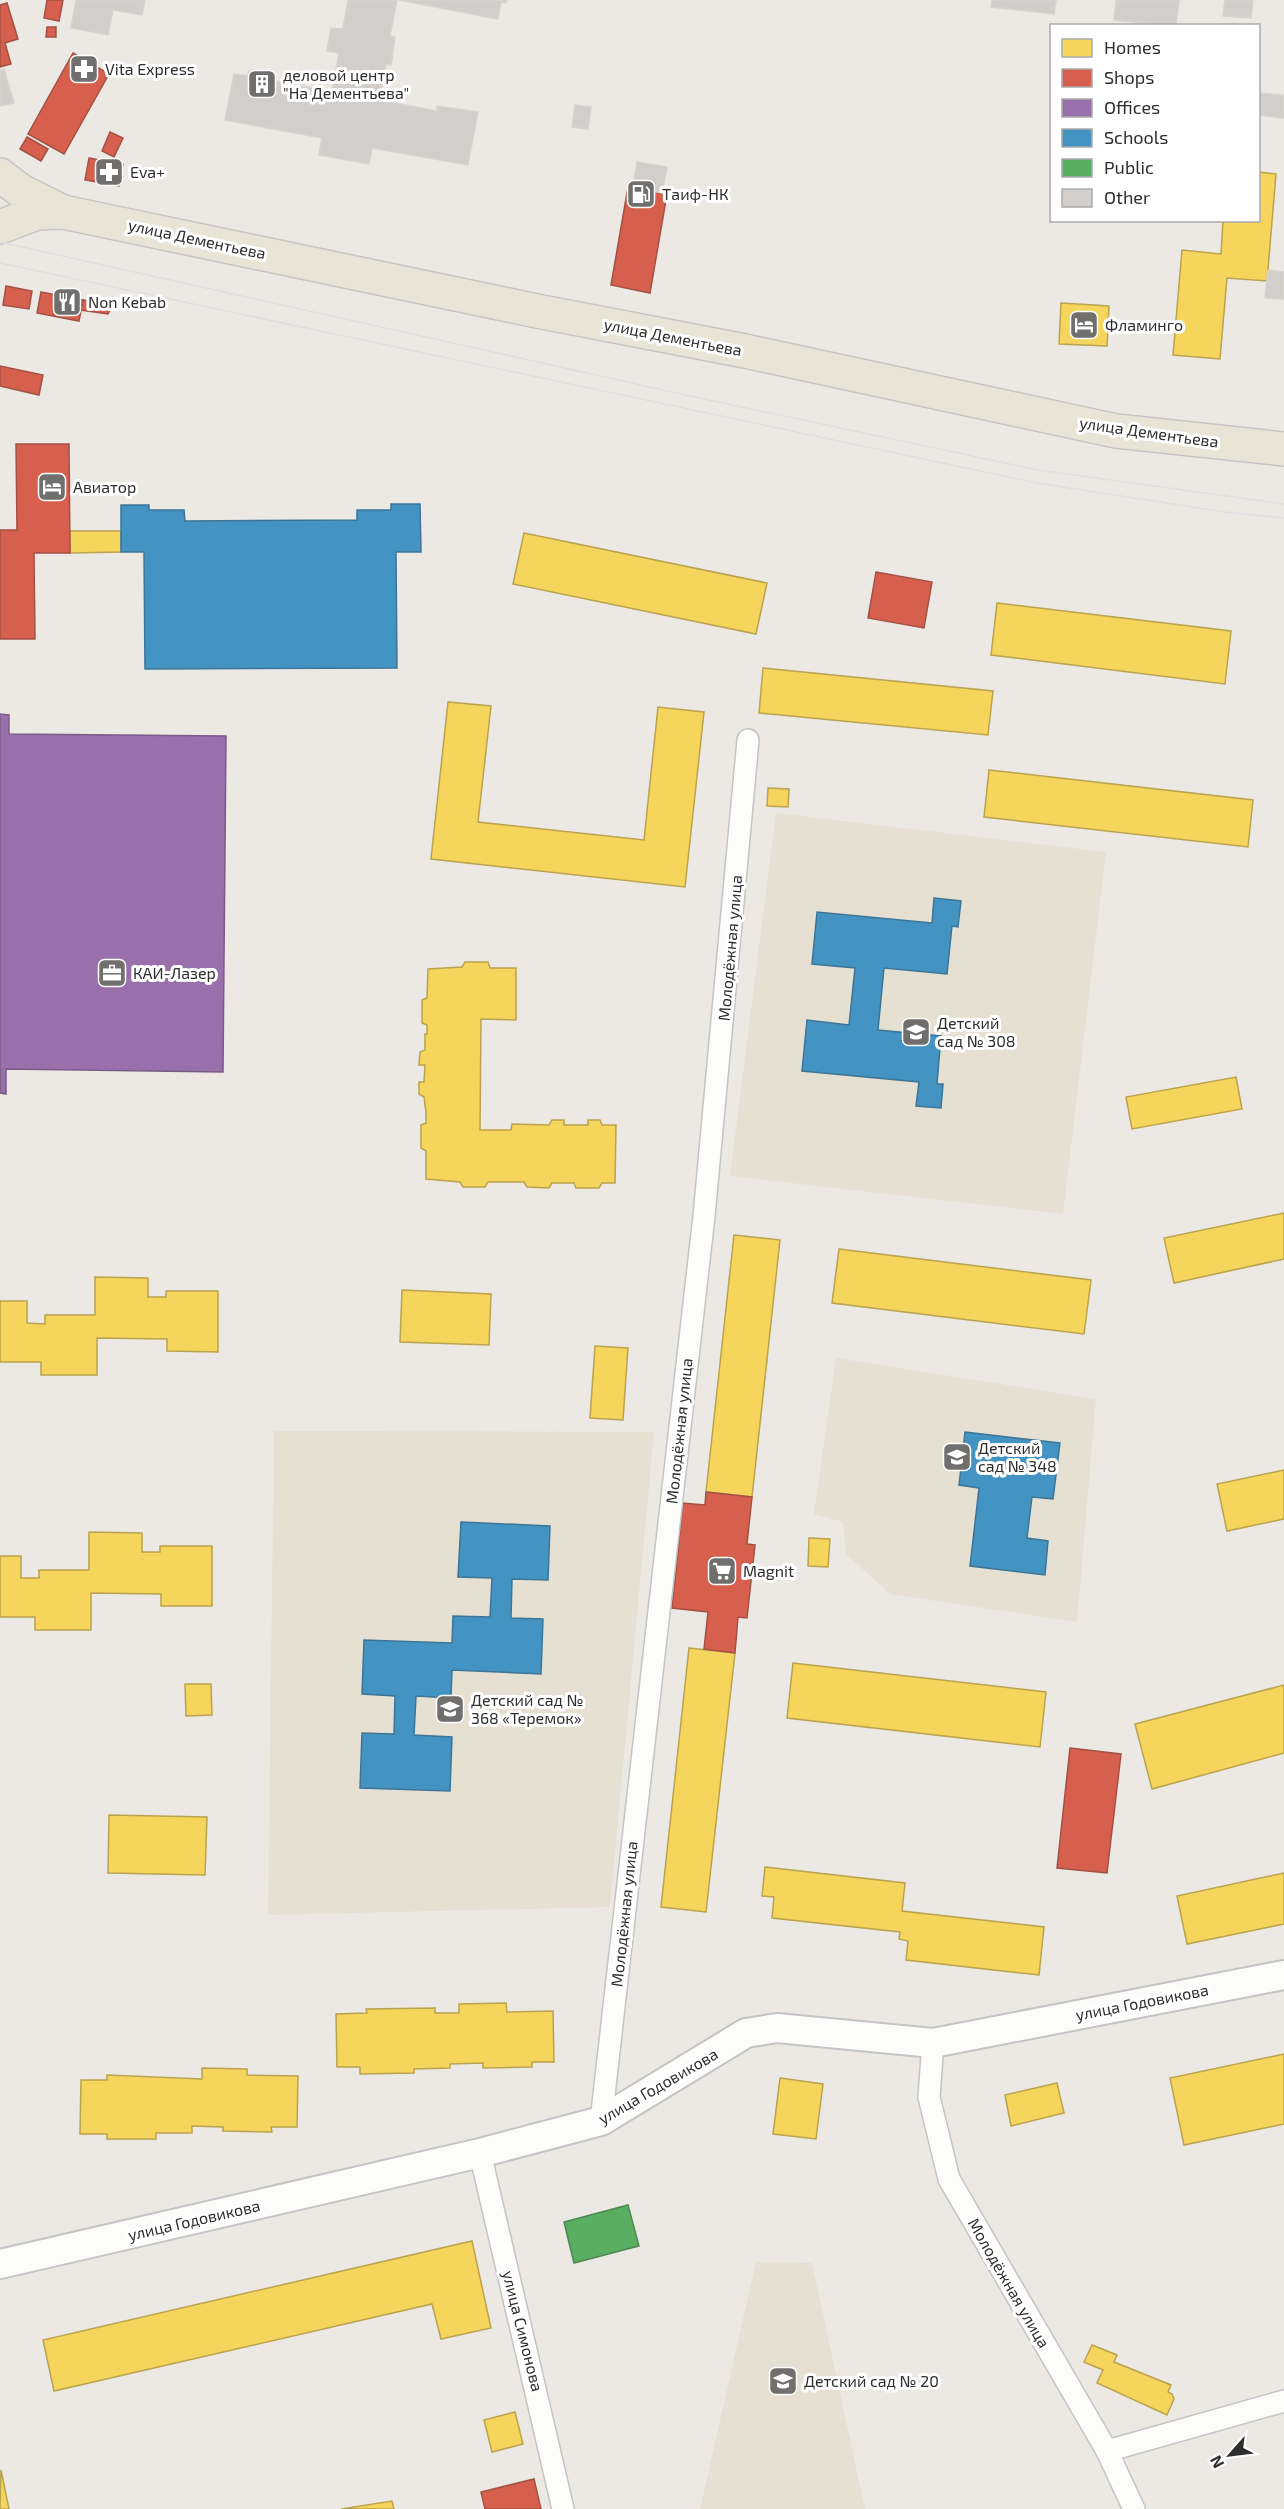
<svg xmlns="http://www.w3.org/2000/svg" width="1284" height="2509" font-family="'Exo 2',sans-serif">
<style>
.education{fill:#e6e0d3}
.homes{fill:#f6d55c;stroke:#baa34e;stroke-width:1.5}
.shops{fill:#d6604d;stroke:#a45144;stroke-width:1.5}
.offices{fill:#9970ab;stroke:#795c86;stroke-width:1.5}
.schools{fill:#4393c3;stroke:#3d7596;stroke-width:1.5}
.public{fill:#5aae61;stroke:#4d8852;stroke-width:1.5}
.building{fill:#d1cecb;stroke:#d7d4d0;stroke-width:1.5}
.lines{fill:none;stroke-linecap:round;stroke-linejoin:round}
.street-casing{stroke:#c5c4c5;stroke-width:24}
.secondary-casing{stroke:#c5c4c5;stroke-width:32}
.primary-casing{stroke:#c6c5c4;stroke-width:36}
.street{stroke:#fcfcfb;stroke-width:21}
.secondary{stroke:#fcfcfb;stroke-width:28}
.primary{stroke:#e8e4d6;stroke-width:33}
.tram{stroke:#dfdfe1;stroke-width:1.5}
.labels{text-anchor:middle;stroke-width:6;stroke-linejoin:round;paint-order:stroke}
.poi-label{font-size:16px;fill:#2e2e2e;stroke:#fff;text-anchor:start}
.street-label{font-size:16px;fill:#2e2e2e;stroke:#fff}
</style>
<rect width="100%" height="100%" fill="#ece8e4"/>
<g class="education">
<path d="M776 813 1106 852 1063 1214 730 1176Z"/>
<path d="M836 1358 1096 1399 1077 1622 890 1594 846 1554 843 1522 814 1514Z"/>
<path d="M274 1431 654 1432 610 1907 268 1915Z"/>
<path d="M756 2262 812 2263 865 2509H700Z"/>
</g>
<g class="homes">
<path d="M1258 172 1276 174 1267 281 1227 278 1220 359 1173 355 1182 250 1221 254 1223 220H1258Z"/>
<path d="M1061 303 1109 306 1107 346 1059 344Z"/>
<path d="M70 531H121V552L70 553Z"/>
<path d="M524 533 767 583 756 634 513 584Z"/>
<path d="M997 603 1231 631 1225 684 991 655Z"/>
<path d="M763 668 993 691 988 735 759 713Z"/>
<path d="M448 702 491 706 478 822 644 840 658 707 704 712 685 887 431 859Z"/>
<path d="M989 770 1253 800 1248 847 984 817Z"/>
<path d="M768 788 789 789 788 807 767 806Z"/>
<path d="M465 962H488L490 968H516V1020L481 1019 480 1130H511L512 1124 549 1125 552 1120H564V1125H588V1120H600L602 1125H616L615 1183H602L599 1188H576L574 1183H552L549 1188 527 1187 524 1182H488L485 1187H463L460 1182 426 1179V1151L421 1148V1125L426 1123V1113L424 1097 419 1094V1082H424L425 1065H419L420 1052 425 1050V1034H427V1025L422 1023V1000L427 998 428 969 462 967Z"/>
<path d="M1236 1077 1242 1109 1132 1129 1126 1097Z"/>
<path d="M1284 1213V1259L1174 1283 1164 1238Z"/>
<path d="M734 1235 780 1240 752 1497 706 1492Z"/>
<path d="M839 1249 1091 1280 1084 1334 832 1303Z"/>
<path d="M95 1277 148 1278V1297H166V1291H218V1352L167 1351V1339L97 1338V1375H41V1362H0V1301H27V1323L45 1324V1315H95Z"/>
<path d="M402 1290 491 1294 489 1345 400 1342Z"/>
<path d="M595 1346 628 1348 623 1420 590 1418Z"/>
<path d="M1284 1470V1519L1227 1531 1217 1484Z"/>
<path d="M89 1532 142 1533V1552H160V1546H212V1606H161V1594L91 1593V1630H35V1617H0V1556H21V1578H39V1570H89Z"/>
<path d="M809 1538 830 1539 828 1567 808 1566Z"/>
<path d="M689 1648 735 1653 706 1912 661 1907Z"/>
<path d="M793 1663 1046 1692 1040 1747 787 1718Z"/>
<path d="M185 1684H211L212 1715 186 1716Z"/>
<path d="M1284 1685V1753L1152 1789 1135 1724Z"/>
<path d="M109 1815 207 1817 205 1875 108 1873Z"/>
<path d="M765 1867 905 1883 902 1911 1044 1927 1039 1975 906 1960 908 1941 899 1939 900 1932 772 1918 774 1897 762 1896Z"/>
<path d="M1284 1873V1924L1187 1944 1177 1896Z"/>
<path d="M506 2003 507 2012 553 2011 554 2062H532V2067L483 2068V2063L450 2064V2068L414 2069V2073L360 2074V2067H337L336 2014 367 2013 366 2009 435 2008V2013H459V2004Z"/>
<path d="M1284 2054V2124L1184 2145 1170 2078Z"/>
<path d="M202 2068 247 2069V2075L298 2076 297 2127H271L272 2132 223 2131V2127L192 2126V2133H156V2139H107V2134H80L81 2080H107V2075L202 2079Z"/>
<path d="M780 2078 823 2084 816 2139 773 2134Z"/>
<path d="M1057 2083 1064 2113 1011 2126 1005 2095Z"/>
<path d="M472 2241 491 2328 441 2339 432 2304 54 2391 43 2340Z"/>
<path d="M1092 2345 1117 2355 1114 2362 1171 2385 1168 2392 1172 2394 1174 2399 1167 2415 1097 2383 1103 2370 1084 2362Z"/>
<path d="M515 2412 523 2444 492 2452 484 2420Z"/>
<path d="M1 2470 9 2509H0Z"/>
<path d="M392 2501 394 2509H341Z"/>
</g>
<g class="shops">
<path d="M47 0H63L59 21 44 18Z"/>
<path d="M7 3 18 39 5 43 11 64 0 67V5Z"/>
<path d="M47 27H56V37H46Z"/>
<path d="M73 53 109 74 64 154 28 134Z"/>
<path d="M110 132 123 138 114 157 102 151Z"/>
<path d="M27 137 48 149 41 161 20 149Z"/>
<path d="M89 158 123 164 119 186 85 180Z"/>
<path d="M628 187 667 194 650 293 611 285Z"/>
<path d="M6 286 32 291 29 309 3 305Z"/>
<path d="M41 292 83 300 79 321 37 313Z"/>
<path d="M83 300 113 304 108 314 81 310Z"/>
<path d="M0 366 43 375 39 395 0 386Z"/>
<path d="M16 444H69L70 553H34L35 639H0V530H17Z"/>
<path d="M876 572 932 582 924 628 868 618Z"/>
<path d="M706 1492 752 1497 747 1544 755 1545 747 1618 738 1617 735 1653 704 1649 708 1612 672 1608 683 1503 705 1505Z"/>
<path d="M1070 1748 1121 1754 1107 1873 1057 1868Z"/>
<path d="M534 2479 541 2509H485L481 2492Z"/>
</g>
<path class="offices" d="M0 714 9 715V734L226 736 223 1072 6 1069V1094L0 1093Z"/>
<g class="schools">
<path d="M391 504H420L421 552H396L397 668 145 669 144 552H121V505H149V510H184L185 521 357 520V510H391Z"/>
<path d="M934 898 961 901 958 927 952 926 947 974 884 968 878 1030 941 1036 937 1084H943L941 1108 916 1106 919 1082 802 1071 807 1020 849 1025 855 968 812 964 817 912 932 923Z"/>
<path d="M965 1432 1060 1443 1053 1499 1032 1497 1027 1538 1048 1541 1045 1575 970 1566 979 1488 959 1485Z"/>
<path d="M461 1522 550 1526 548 1580 512 1579 511 1618 543 1619 541 1674 452 1670 451 1698 416 1696 414 1735 452 1737 450 1791 360 1788 362 1733 394 1734 395 1696 362 1694 364 1640 452 1643 453 1616 490 1617 492 1578 458 1577Z"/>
</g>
<path class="public" d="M628 2205 639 2246 574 2263 564 2222Z"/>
<g class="building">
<path d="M76 0H145L142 15 113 10 108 35 71 28Z"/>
<path d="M348 0H397L390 36 395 37 391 65 386 64 381 89 386 90 384 101 437 111V106L478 112 468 165 372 148 369 164 319 155 322 138 225 120 234 74 248 76 249 71 266 74 265 79 332 92 339 53 327 51 331 28 343 29Z"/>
<path d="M399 0H507L506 3 501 2 498 19Z"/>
<path d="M992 0H1056L1054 14 991 7Z"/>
<path d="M1116 0H1179L1176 26 1114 20Z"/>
<path d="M1225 0H1253L1251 18 1223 16Z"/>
<path d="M4 69 14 103 0 106V70Z"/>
<path d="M1258 93 1284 95V118L1258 115Z"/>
<path d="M575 105 591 107 588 129 572 127Z"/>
<path d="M637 162 667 167 662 193 633 188Z"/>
<path d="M1268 270 1284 272V299L1265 298Z"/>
</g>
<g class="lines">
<g class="street-casing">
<g id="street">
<path d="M933 2043 929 2097 949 2179 1107 2451 1134 2509"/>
<path d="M601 2121 704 1216 748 740"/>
<path d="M480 2153 563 2509"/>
<path d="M1107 2451 1284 2401"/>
</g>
</g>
<g class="secondary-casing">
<path id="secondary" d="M0 2264 480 2153 601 2121 746 2033 777 2028 933 2043 1284 1975"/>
</g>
<g class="primary-casing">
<g id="primary">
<path d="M0 175 21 191 63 212"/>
<path d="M0 227 37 213 63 212 537 311 745 351 1116 431 1284 449"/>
</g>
</g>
<use href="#street" class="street"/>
<use href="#secondary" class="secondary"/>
<use href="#primary" class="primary"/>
<g class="tram">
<path d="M0 242 681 394 1038 470 1284 504"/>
<path d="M0 263 1037 483 1225 512 1284 518"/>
</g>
</g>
<defs>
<g id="pharmacy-square" transform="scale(1.5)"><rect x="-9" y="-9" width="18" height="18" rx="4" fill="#706f6e" stroke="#fff"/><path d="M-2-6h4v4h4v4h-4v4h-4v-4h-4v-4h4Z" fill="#fff"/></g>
<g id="building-square" transform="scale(1.5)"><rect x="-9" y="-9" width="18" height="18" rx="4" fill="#706f6e" stroke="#fff"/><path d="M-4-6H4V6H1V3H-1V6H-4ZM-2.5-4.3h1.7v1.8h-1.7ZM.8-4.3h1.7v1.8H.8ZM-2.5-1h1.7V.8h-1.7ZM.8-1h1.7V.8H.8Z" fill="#fff"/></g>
<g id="fuel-square" transform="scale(1.5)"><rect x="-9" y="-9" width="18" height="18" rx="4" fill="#706f6e" stroke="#fff"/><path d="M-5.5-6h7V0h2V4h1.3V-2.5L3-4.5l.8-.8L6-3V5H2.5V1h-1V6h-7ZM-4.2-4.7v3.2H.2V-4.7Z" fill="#fff"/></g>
<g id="restaurant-square" transform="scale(1.5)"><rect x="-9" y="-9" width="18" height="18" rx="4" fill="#706f6e" stroke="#fff"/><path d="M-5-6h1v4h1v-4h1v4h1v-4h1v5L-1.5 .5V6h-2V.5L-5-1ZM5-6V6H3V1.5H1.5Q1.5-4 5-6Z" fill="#fff"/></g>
<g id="hotel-square" transform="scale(1.5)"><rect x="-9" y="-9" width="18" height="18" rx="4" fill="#706f6e" stroke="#fff"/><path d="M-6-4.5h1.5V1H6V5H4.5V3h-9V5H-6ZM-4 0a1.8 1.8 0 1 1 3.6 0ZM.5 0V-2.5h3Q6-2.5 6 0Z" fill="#fff"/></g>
<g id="office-square" transform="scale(1.5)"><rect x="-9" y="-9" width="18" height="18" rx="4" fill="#706f6e" stroke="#fff"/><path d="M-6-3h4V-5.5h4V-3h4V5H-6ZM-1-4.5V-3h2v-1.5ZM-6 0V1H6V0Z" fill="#fff"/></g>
<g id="school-square" transform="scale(1.5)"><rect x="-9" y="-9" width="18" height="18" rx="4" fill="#706f6e" stroke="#fff"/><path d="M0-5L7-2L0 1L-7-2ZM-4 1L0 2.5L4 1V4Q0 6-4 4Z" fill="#fff"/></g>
<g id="supermarket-square" transform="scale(1.5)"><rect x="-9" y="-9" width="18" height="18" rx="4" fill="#706f6e" stroke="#fff"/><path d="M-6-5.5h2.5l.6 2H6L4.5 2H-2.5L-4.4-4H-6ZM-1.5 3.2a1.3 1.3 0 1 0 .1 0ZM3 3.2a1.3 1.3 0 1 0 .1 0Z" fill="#fff"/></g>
</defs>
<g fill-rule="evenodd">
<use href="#pharmacy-square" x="84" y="69"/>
<use href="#building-square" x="262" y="84"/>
<use href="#pharmacy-square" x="109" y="172"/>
<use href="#fuel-square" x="641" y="194"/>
<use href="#restaurant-square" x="67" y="302"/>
<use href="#hotel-square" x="1084" y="325"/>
<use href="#hotel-square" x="52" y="487"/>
<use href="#office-square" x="112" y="973"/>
<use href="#school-square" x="916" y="1032"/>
<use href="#school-square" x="957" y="1457"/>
<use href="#supermarket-square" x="722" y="1571"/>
<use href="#school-square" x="450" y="1709"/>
<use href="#school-square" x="783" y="2381"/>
</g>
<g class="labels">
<g class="poi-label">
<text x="105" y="75">Vita Express</text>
<text x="283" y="81">деловой центр<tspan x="283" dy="18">"На Дементьева"</tspan></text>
<text x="130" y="178">Eva+</text>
<text x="662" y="200">Таиф-НК</text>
<text x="88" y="308">Non Kebab</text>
<text x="1105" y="331">Фламинго</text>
<text x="73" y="493">Авиатор</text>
<text x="133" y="979">КАИ-Лазер</text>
<text x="937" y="1029">Детский<tspan x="937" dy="18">сад № 308</tspan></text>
<text x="978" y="1454">Детский<tspan x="978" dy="18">сад № 348</tspan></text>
<text x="743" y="1577">Magnit</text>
<text x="471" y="1706">Детский сад №<tspan x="471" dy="18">368 «Теремок»</tspan></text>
<text x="804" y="2387">Детский сад № 20</text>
</g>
<g class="street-label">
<text transform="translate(197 239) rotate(12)" y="6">улица Дементьева</text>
<text transform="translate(673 337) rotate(11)" y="6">улица Дементьева</text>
<text transform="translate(1149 432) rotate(8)" y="6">улица Дементьева</text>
<text transform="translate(730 948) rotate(-85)" y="6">Молодёжная улица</text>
<text transform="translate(679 1431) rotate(-84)" y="6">Молодёжная улица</text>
<text transform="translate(624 1914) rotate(-84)" y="6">Молодёжная улица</text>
<text transform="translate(1142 2002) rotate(-11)" y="6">улица Годовикова</text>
<text transform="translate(658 2086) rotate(-30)" y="6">улица Годовикова</text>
<text transform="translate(194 2220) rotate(-13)" y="6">улица Годовикова</text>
<text transform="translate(1009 2283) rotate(60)" y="6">Молодёжная улица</text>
<text transform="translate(523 2331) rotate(76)" y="6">улица Симонова</text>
</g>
</g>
<rect x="1050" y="24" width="210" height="198" fill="#ffffff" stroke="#ababab" stroke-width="1.5"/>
<rect x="1062" y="39" width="30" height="18" fill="#f6d55c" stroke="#ababab" stroke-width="1.5"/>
<text x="1104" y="54" font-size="18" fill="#2e2e2e">Homes</text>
<rect x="1062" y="69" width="30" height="18" fill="#d6604d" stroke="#ababab" stroke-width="1.5"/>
<text x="1104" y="84" font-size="18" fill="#2e2e2e">Shops</text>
<rect x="1062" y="99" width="30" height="18" fill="#9970ab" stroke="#ababab" stroke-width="1.5"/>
<text x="1104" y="114" font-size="18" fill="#2e2e2e">Offices</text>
<rect x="1062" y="129" width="30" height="18" fill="#4393c3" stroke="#ababab" stroke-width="1.5"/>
<text x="1104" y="144" font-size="18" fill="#2e2e2e">Schools</text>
<rect x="1062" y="159" width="30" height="18" fill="#5aae61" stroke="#ababab" stroke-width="1.5"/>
<text x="1104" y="174" font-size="18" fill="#2e2e2e">Public</text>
<rect x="1062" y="189" width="30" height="18" fill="#d1cecb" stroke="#ababab" stroke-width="1.5"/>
<text x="1104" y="204" font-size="18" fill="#2e2e2e">Other</text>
<g transform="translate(1230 2455) rotate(242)" stroke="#ffffff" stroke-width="4.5" paint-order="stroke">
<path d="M0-4.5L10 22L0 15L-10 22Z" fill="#2e2e2e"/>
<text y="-9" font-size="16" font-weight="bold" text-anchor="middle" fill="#2e2e2e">N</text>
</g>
</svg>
